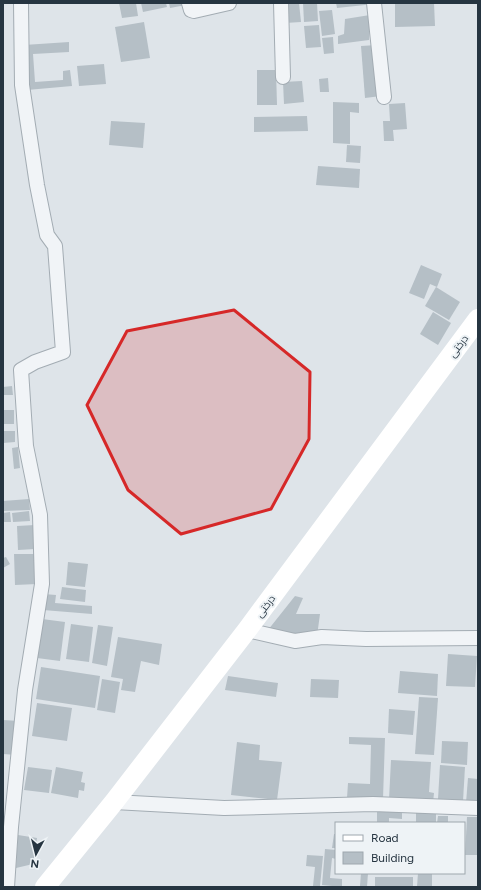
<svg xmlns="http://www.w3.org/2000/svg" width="481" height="890" font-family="Figtree,Cairo,sans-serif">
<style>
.building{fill:#b5bfc6}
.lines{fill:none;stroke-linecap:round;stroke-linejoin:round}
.street-casing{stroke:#a3acb3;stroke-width:16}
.street{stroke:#f1f4f7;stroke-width:14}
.secondary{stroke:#fff;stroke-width:20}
.marked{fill:#d62828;fill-opacity:0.2;stroke:#d62828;stroke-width:3;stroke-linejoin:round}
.labels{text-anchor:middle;stroke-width:4;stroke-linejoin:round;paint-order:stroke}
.street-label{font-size:10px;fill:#263541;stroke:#eef3f6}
</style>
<rect width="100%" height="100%" fill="#dee4e9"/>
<g class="building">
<path d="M119 3H136L138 16 122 18Z"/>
<path d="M141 3H166L167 7 143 12Z"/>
<path d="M169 3H186V5L170 8Z"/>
<path d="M284 3H299L301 22 285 23Z"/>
<path d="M303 3H317L318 21 304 22Z"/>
<path d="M336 3H374V4L337 8Z"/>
<path d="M395 3H434L435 26 395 27Z"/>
<path d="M332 10 335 34 322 36 319 11Z"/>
<path d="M370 15 369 40 338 44V36L344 34 345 19Z"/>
<path d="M144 22 150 58 121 62 115 27Z"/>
<path d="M319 25 321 47 306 48 304 26Z"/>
<path d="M333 37 334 53 324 54 322 38Z"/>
<path d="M69 42V52L33 54 35 82 63 80V71L70 70 72 86 27 90 24 45Z"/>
<path d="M377 45 381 96 365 98 361 46Z"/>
<path d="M104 64 106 84 79 86 77 66Z"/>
<path d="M257 70H276L277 105H257Z"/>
<path d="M328 78 329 92H320L319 79Z"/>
<path d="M302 81 304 102 284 104 283 82Z"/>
<path d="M333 102 359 103V113L350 112V144L333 143Z"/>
<path d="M405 103 407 129 393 130 394 141H384L383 121H390L389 104Z"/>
<path d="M307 116 308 131 254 132V117Z"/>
<path d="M111 121 145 123 143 148 109 145Z"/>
<path d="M347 145 361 146 360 163 346 162Z"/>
<path d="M318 166 360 169 359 188 316 185Z"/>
<path d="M421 265 442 274 437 287 430 284 424 299 409 293Z"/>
<path d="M436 287 460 302 449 320 425 306Z"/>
<path d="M433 312 451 323 438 345 420 334Z"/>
<path d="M12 386 13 395H3V387Z"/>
<rect x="3" y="410" width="11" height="14"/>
<path d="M3 431H15V442L3 443Z"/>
<path d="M18 447 20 468 14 469 12 448Z"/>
<path d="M29 499 30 510 3 511V501Z"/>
<path d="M29 511 30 521 13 522 12 513Z"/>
<path d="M10 512 11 522H3V513Z"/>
<path d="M35 525V549L18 550 17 526Z"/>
<path d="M14 554H36L37 584 15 585Z"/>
<path d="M6 557 10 564 3 568V558Z"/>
<path d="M68 562 88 564 85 587 66 585Z"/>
<path d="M62 587 86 590 85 602 60 599Z"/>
<path d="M44 594 56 595 55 603 92 606V614L43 610Z"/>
<path d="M295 596 303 598 296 614H320L317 636 268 630Z"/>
<path d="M42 619 65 622 60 661 37 658Z"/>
<path d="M71 624 93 627 89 662 66 659Z"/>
<path d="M98 625 113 627 107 666 92 663Z"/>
<path d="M118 637 162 644 159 665 141 661 135 692 121 690 123 679 111 677Z"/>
<path d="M448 654 477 656 475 687 446 686Z"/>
<path d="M41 667 100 676 95 708 36 699Z"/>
<path d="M400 671 438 674 437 696 398 693Z"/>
<path d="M228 676 278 683 276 697 225 690Z"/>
<path d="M102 679 120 682 115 713 97 710Z"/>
<path d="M311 679 339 680 338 698 310 697Z"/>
<path d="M419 697 438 698 434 755 415 754Z"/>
<path d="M37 703 72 708 67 741 32 736Z"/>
<path d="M389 709 415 711 413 735 388 733Z"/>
<path d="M3 720 19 721 17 755 3 754Z"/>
<path d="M349 737 385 738 383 799 347 798 348 783 370 784 371 745 349 744Z"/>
<path d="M442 741 468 742 467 765 441 763Z"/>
<path d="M237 742 260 745 259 760 282 762 277 800 231 795Z"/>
<path d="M391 760 431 762 429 792 434 793 433 803 389 800Z"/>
<path d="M440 765 465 767 463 801 438 799Z"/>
<path d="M28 767 52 770 49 793 24 790Z"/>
<path d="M56 767 83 772 81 782 85 783 84 791 79 790 78 798 51 793Z"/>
<path d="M468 778 478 779V804L466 803Z"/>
<path d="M377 808 402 809V819L389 818V823H377Z"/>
<path d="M416 811 436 812V823H416Z"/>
<path d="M438 816H448V823H437Z"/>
<path d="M467 817H478V855H465Z"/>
<path d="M334 834H336V848H332Z"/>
<path d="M18 835 37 838 33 864 16 868Z"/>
<path d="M325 849 336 850V859L332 858 330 878 342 879V887L322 885Z"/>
<path d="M307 855 323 856 320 886H313L315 867 306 866Z"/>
<path d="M361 873H368L367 887 360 886Z"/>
<path d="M418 873H432V887H417Z"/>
<rect x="375" y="877" width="38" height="10"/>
</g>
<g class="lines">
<g class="street-casing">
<g id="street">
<path d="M189 3 191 10 194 11 229 3"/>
<path d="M281 3 283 77"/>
<path d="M374 3 384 97"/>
<path d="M247 630 295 641 322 637 366 639 478 638"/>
<path d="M114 802 224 808 373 804 478 808"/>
<path d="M7 887 11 827 25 690 42 584 40 515 26 446 21 370 35 362 63 352 55 246 47 235 37 185 22 85 21 3"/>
</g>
</g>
<use href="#street" class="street"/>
<path class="secondary" d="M45 887 114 802 247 630 478 319"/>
</g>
<path class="marked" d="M234 310 310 372 309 439 271 509 181 534 128 490 87 405 127 331Z"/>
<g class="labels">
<g class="street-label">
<text transform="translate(458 346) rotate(-53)" y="4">درختی</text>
<text transform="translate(265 606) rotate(-53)" y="4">درختی</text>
</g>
</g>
<rect width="481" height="890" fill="none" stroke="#263541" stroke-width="8"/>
<rect x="335" y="822" width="130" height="52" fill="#eef3f6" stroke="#9ea7ae"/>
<rect x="343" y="835" width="20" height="6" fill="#ffffff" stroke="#9ea7ae"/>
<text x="371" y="842" font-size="12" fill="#263541">Road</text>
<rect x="343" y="852" width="20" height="12" fill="#b5bfc6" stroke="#9ea7ae"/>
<text x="371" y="862" font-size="12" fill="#263541">Building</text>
<g transform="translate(36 854) rotate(187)" stroke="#eef3f6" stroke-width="3" paint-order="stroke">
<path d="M0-3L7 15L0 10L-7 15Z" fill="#263541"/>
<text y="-6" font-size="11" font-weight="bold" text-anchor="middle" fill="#263541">N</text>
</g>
</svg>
